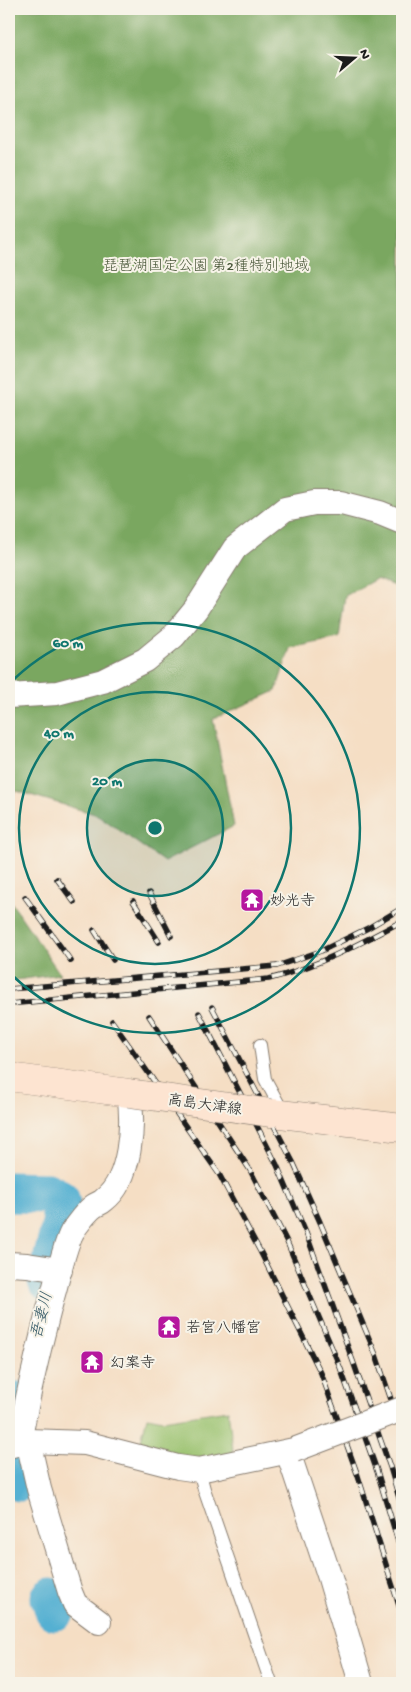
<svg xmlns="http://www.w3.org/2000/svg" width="411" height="1692" font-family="'Gochi Hand','Klee One',sans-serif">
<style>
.green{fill:#99c16d;stroke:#5a6e44}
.forest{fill:#7aa760;stroke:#4b623e}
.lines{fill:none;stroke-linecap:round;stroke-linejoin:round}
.river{stroke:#54b0d2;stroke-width:41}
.lane-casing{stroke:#887d70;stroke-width:14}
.street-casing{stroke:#887d70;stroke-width:26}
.secondary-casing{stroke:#887d70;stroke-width:29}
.lane{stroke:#fff;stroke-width:12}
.street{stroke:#fff;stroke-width:24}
.secondary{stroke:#fde4d1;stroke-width:28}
.rail-casing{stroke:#1c1c1c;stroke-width:5.5}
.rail{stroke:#f7f3e8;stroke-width:4;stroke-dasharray:11;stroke-linecap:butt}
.street-bridge-casing{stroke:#887d70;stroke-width:26;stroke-linecap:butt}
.secondary-bridge-casing{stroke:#887d70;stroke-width:29;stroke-linecap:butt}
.street-bridge{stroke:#fff;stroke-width:24}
.secondary-bridge{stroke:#fde4d1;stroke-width:28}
.ring{fill:none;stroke:#0f766e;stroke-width:2.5}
.labels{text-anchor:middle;stroke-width:4;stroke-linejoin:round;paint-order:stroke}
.park-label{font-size:15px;fill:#485638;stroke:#f7f3e8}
.poi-label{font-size:15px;fill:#1c1c1c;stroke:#f7f3e8;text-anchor:start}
.street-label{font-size:15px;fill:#1c1c1c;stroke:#f7f3e8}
.water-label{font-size:16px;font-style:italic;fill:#325765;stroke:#f7f3e8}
.centre{fill:#0f766e;stroke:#f7f3e8;stroke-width:2.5}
.ring-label{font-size:15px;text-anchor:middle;font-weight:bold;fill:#0f766e;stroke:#f7f3e8;stroke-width:4;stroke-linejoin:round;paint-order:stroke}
</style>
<rect width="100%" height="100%" fill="#f7f3e8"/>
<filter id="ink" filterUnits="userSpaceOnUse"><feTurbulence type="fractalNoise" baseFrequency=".02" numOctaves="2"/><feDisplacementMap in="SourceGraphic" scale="10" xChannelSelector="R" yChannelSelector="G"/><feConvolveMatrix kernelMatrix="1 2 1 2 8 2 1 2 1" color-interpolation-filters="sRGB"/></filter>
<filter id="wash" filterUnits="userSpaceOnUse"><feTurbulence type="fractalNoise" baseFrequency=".0096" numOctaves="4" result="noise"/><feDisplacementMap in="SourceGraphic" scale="20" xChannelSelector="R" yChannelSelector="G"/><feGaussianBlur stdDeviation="1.12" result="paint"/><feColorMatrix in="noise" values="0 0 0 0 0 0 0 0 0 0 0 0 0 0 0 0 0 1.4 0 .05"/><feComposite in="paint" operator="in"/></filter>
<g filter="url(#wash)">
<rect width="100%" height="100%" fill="#f5dec4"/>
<path class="green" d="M228 1410 234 1458C201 1461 171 1455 139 1448L147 1417 163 1420Z"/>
<g class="forest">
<path d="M9 9H402V589L376 579 345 596 339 638 290 648 276 691 213 719 234 826 164 862 98 815 17 791 9 798Z"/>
<path d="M9 899 60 974 9 981Z"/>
</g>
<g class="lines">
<g class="river">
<path d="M9 1192 47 1193 59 1199 63 1220 48 1281"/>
<path d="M18 1402C11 1435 11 1447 19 1481"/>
<path d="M51 1598 55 1610"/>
</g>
</g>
</g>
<g filter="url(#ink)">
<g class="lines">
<g class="lane-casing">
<g id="lane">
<path d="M260 1045 265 1079 284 1114"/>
<path d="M199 1470 204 1489 271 1683"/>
</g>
</g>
<g class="street-casing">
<g id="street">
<path d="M9 696 57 693 103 681 145 660 174 636 196 609 235 548 285 509 314 503H341L380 513 402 522"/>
<path d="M9 1264 27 1265 60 1270"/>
<path d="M28 1441 39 1489 70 1592 75 1604 99 1622"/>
<path d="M19 1443C28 1393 40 1343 53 1294 58 1277 64 1247 72 1232 77 1224 87 1211 94 1206 97 1204 101 1203 104 1200 131 1179 134 1125 129 1093"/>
<path d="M9 1446 28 1441 85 1443 178 1467 199 1470 294 1450"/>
<path d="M288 1452 330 1578 361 1683"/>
</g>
</g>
<g class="secondary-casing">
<g id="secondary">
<path d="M9 1077 129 1093"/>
<path d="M271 1113 402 1128"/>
</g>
</g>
<use href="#lane" class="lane"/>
<use href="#street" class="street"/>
<use href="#secondary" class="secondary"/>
<g class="rail-casing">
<g id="rail">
<path d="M57 879 74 902"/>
<path d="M149 893 171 936"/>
<path d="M25 897 71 961"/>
<path d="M133 901 159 942"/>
<path d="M94 930 113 960"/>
<path d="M9 989 277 966 321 951 368 928 402 908"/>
<path d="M9 1004 269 979C317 967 359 944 402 921"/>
<path d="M212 1007 293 1162 320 1222 376 1355 402 1432"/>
<path d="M199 1013 277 1165 306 1233 354 1364 390 1467 402 1508"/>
<path d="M149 1016 250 1170 287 1242 340 1367 377 1471 402 1555"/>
<path d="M112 1021 219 1174 261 1253 321 1373 358 1476 402 1615"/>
</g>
</g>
<use href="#rail" class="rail"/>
<g class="street-bridge-casing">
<path id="street-bridge" d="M294 1450 402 1409"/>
</g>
<g class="secondary-bridge-casing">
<path id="secondary-bridge" d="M129 1093 271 1113"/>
</g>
<use href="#street-bridge" class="street-bridge"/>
<use href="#secondary-bridge" class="secondary-bridge"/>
</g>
</g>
<circle cx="155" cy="828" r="68" fill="#0f766e" fill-opacity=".12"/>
<g class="ring">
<circle cx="155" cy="828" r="68"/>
<circle cx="155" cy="828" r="136"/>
<path d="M9 684A205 205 0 1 1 9 972"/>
</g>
<defs>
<g id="temple-square" transform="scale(1.25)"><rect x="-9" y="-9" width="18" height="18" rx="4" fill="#b5179e" stroke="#f7f3e8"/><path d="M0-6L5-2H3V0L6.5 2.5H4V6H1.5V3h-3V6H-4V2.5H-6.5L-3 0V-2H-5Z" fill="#fff"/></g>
</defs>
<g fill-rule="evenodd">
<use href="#temple-square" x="252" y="900"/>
<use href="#temple-square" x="169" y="1327"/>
<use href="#temple-square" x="92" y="1362"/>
</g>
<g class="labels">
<g class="park-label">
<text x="206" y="270">琵琶湖国定公園 第2種特別地域</text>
</g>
<g class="poi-label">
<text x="270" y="905">妙光寺</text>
<text x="186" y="1332">若宮八幡宮</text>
<text x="110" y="1367">幻案寺</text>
</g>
<g class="street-label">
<text transform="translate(205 1104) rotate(8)" y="5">高島大津線</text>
</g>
<g class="water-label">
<text transform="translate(40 1315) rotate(-76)" y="6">吾妻川</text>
</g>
</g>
<circle cx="155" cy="828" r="8" class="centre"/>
<g class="ring-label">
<text x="68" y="647">60 m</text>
<text x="59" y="737">40 m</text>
<text x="107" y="785">20 m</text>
</g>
<rect width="411" height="1692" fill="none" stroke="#f7f3e8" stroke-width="30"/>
<g transform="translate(354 58) rotate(71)" stroke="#f7f3e8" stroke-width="4" paint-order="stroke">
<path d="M0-4L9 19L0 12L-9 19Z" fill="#1c1c1c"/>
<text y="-8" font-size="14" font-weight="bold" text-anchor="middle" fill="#1c1c1c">N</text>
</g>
</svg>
